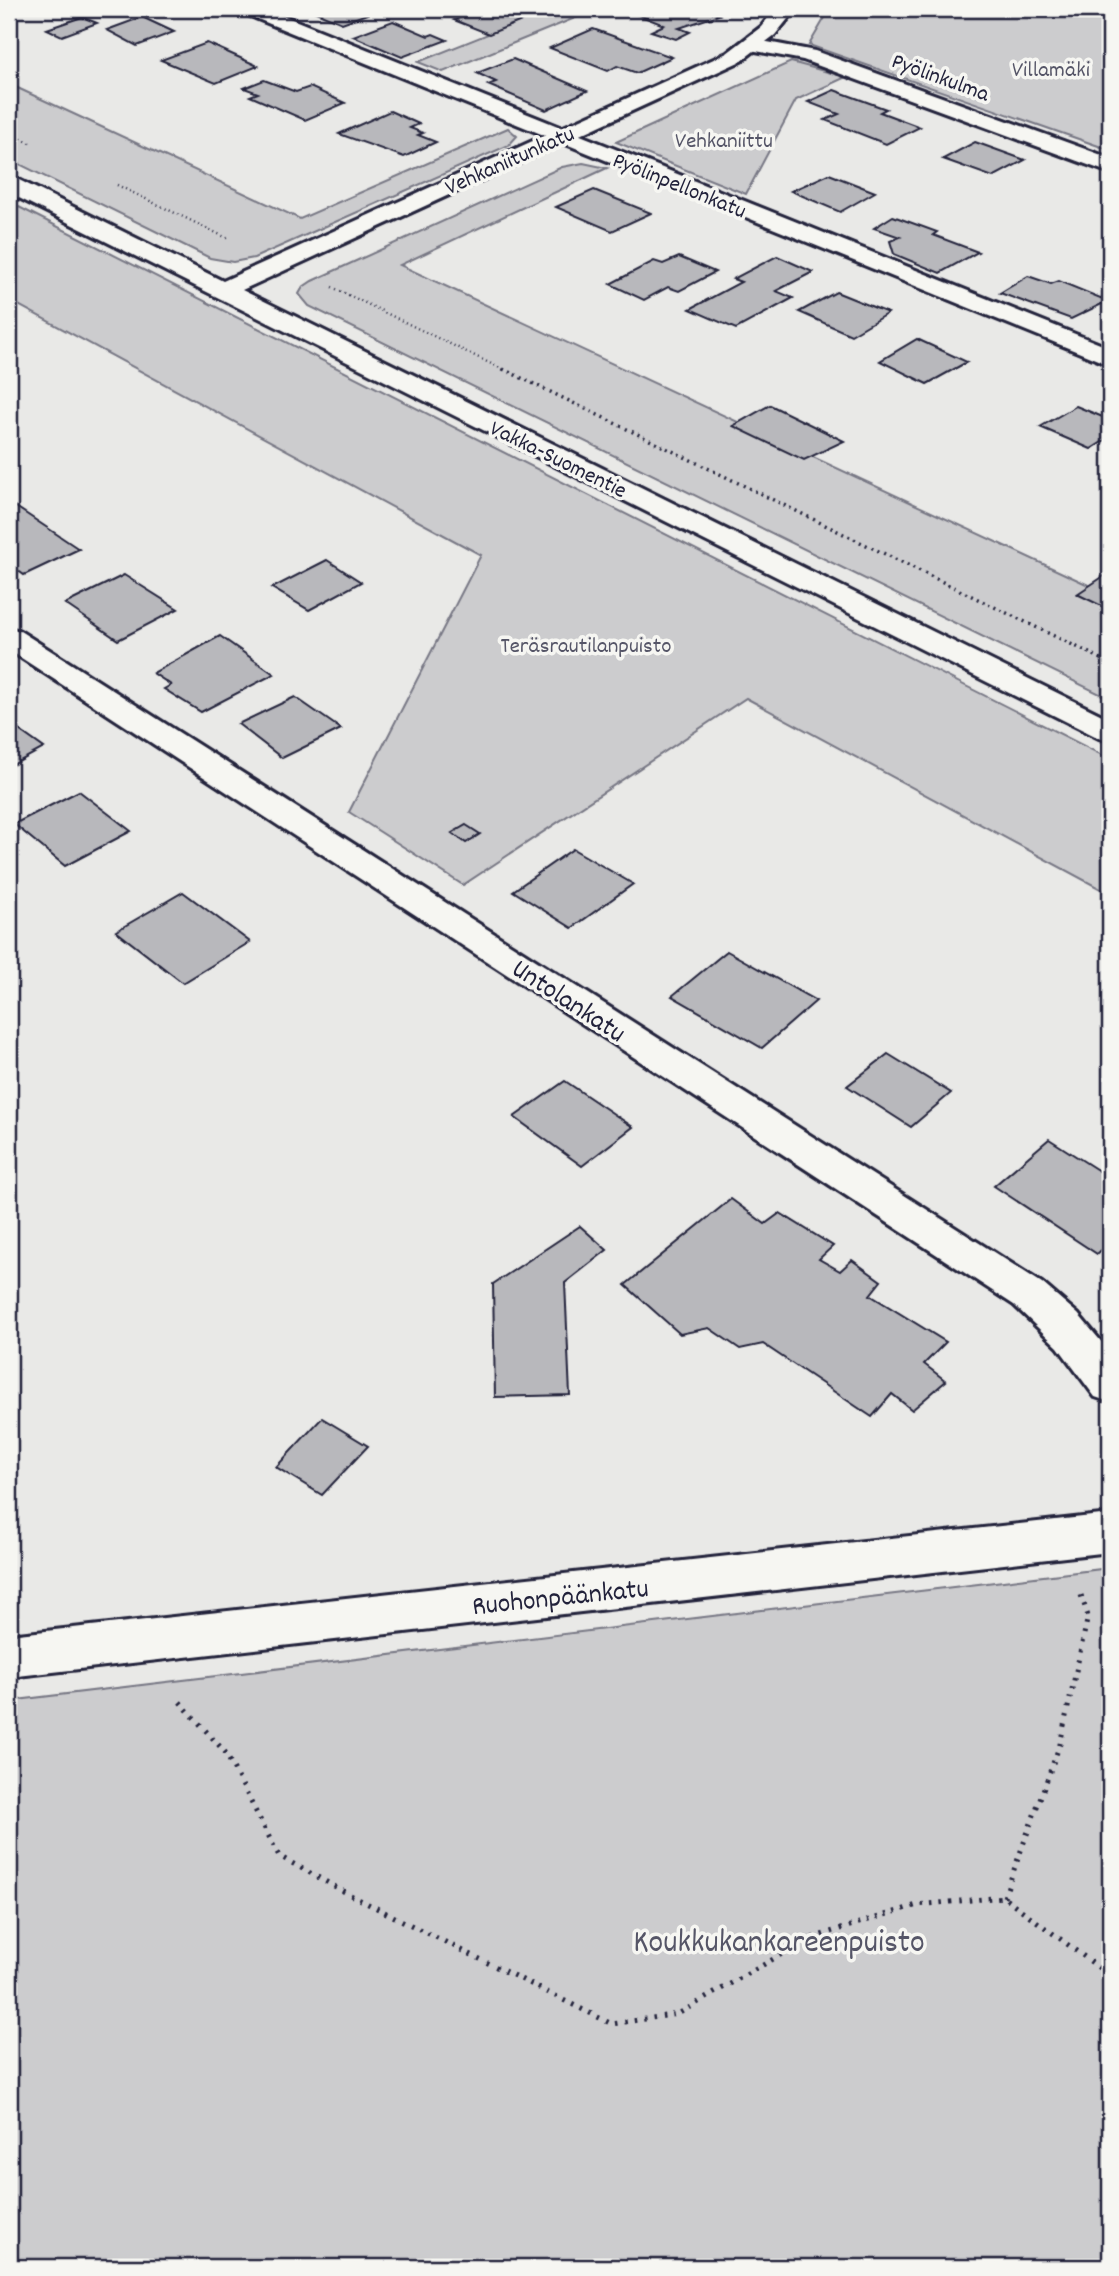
<svg xmlns="http://www.w3.org/2000/svg" width="1119" height="2276" font-family="Dekko,sans-serif">
<style>
.green{fill:#ccccce;stroke:#777784;stroke-width:2}
.building{fill:#b8b8bc;stroke:#22223b;stroke-width:2}
.lines{fill:none;stroke-linecap:round;stroke-linejoin:round}
.minor-casing{stroke:#22223b;stroke-width:6}
.tertiary-casing{stroke:#22223b;stroke-width:6}
.path-far2{stroke:#22223b;stroke-width:2.5;stroke-dasharray:1 3.5;stroke-linecap:butt}
.path-far1{stroke:#22223b;stroke-width:3.5;stroke-dasharray:2 4.5;stroke-linecap:butt}
.path{stroke:#22223b;stroke-width:5;stroke-dasharray:2.5 7;stroke-linecap:butt}
.minor{fill:#f6f6f2;fill-rule:evenodd}
.tertiary{fill:#f6f6f2;fill-rule:evenodd}
.labels{text-anchor:middle;stroke-width:7;stroke-linejoin:round;paint-order:stroke}
.far-park-label{font-size:23px;fill:#555567;stroke:#f6f6f2}
.far-street-label{font-size:23px;fill:#22223b;stroke:#f6f6f2}
.street-label{font-size:28px;fill:#22223b;stroke:#f6f6f2}
.near-park-label{font-size:33px;fill:#555567;stroke:#f6f6f2}
</style>
<rect width="100%" height="100%" fill="#e9e9e7"/>
<filter id="ink" filterUnits="userSpaceOnUse"><feTurbulence type="fractalNoise" baseFrequency=".0143" numOctaves="2"/><feDisplacementMap in="SourceGraphic" scale="14" xChannelSelector="R" yChannelSelector="G"/><feConvolveMatrix kernelMatrix="1 2 1 2 8 2 1 2 1" color-interpolation-filters="sRGB"/></filter>
<g filter="url(#ink)">
<g class="green">
<path d="M506 9H597L443 72 418 62 528 18Z"/>
<path d="M830 9H1110V150L809 45Z"/>
<path d="M791 62 846 77 796 100 746 194 616 142Z"/>
<path d="M9 84 300 219 508 128 517 136 509 145 254 258 233 262 210 258 9 159Z"/>
<path d="M583 163 607 168 400 265 1110 595V699L309 306 299 294 303 287 312 281 562 167Z"/>
<path d="M9 202 1110 759V894L746 698 463 885 349 812 481 555 9 300Z"/>
<path d="M1110 1568V2267H9V1701Z"/>
</g>
<g class="building">
<path d="M309 9H381L342 23Z"/>
<path d="M484 9H494L524 20 489 34 454 20Z"/>
<path d="M639 9H717L721 10 714 13 719 15 679 28 690 32 676 39 651 31 664 25 631 12Z"/>
<path d="M82 17 97 23 62 36 47 29Z"/>
<path d="M142 17 174 32 137 46 107 30Z"/>
<path d="M393 21 428 36 433 34 447 40 402 57 353 36Z"/>
<path d="M593 29 672 57 637 73 617 66 608 71 550 48Z"/>
<path d="M207 43 258 66 216 83 161 60Z"/>
<path d="M513 59 587 91 546 110 488 85 496 82 477 73Z"/>
<path d="M264 80 296 92 310 87 345 103 305 120 250 96 258 93 244 88Z"/>
<path d="M834 90 886 109 880 112 920 127 886 144 825 120 839 114 808 102Z"/>
<path d="M390 111 419 124 410 128 423 133 418 135 436 142 404 157 339 134Z"/>
<path d="M975 142 1025 160 993 177 943 159Z"/>
<path d="M829 174 875 192 840 212 791 191Z"/>
<path d="M594 190 651 213 612 231 556 207Z"/>
<path d="M893 216 937 232 933 235 978 252 940 273 894 254 890 241 900 237 874 228Z"/>
<path d="M777 256 813 272 776 291 793 298 736 329 690 309 741 282 733 279Z"/>
<path d="M679 257 715 272 679 291 668 287 644 300 610 284 654 261 663 264Z"/>
<path d="M1028 276 1051 284 1059 281 1108 301 1071 319 1000 293Z"/>
<path d="M836 292 888 313 851 335 799 312Z"/>
<path d="M917 339 967 362 927 384 880 361Z"/>
<path d="M770 405 844 441 804 460 733 426Z"/>
<path d="M1076 406 1110 420V437L1091 449 1040 427Z"/>
<path d="M13 505 79 549 24 575 9 564V507Z"/>
<path d="M327 560 361 582 309 610 272 588Z"/>
<path d="M1110 572V610L1077 594Z"/>
<path d="M124 575 178 609 118 640 65 604Z"/>
<path d="M220 636 274 674 201 712 164 689 171 685 153 673Z"/>
<path d="M295 697 341 729 282 758 238 724Z"/>
<path d="M9 723 44 748 9 767Z"/>
<path d="M79 791 131 831 65 866 14 824Z"/>
<path d="M466 825 480 834 466 843 452 833Z"/>
<path d="M573 849 633 884 572 928 513 891Z"/>
<path d="M183 892 250 942 183 983 116 931Z"/>
<path d="M727 951 816 1001 762 1048 672 996Z"/>
<path d="M888 1054 951 1093 911 1127 847 1086Z"/>
<path d="M565 1081 633 1127 582 1166 514 1117Z"/>
<path d="M1049 1139 1110 1178V1242L1097 1254 994 1186Z"/>
<path d="M731 1199 765 1224 780 1213 833 1246 819 1259 840 1271 852 1260 881 1281 870 1295 946 1342 924 1364 946 1381 912 1410 892 1394 872 1417 763 1344 740 1349 709 1328 680 1334 625 1285Z"/>
<path d="M580 1226 607 1250 565 1283 570 1395 495 1397 493 1284Z"/>
<path d="M322 1418 368 1446 322 1495 276 1467Z"/>
</g>
<g class="lines">
<g class="minor-casing">
<g id="minor">
<path d="M240 9H267L1110 348V365L243 13Z"/>
<path d="M752 39 815 51 1110 158V173L803 60 745 49 742 45 745 41Z"/>
<path d="M9 628 20 631 1042 1283 1078 1314 1110 1352V1402L1095 1397 1058 1347 1014 1305 9 650Z"/>
<path d="M1110 1514V1552L9 1677V1635Z"/>
</g>
</g>
<g class="tertiary-casing">
<path id="tertiary" d="M775 9H796L775 35 741 61 242 290 1110 719V741L1099 738 9 193V177L17 179 223 281 727 53 761 27Z"/>
</g>
<g class="path-far2">
<path d="M9 133 30 143"/>
<path d="M117 185 229 239"/>
<path d="M332 287 506 371"/>
</g>
<path class="path-far1" d="M503 369 1110 663"/>
<g class="path">
<path d="M180 1702 225 1752 279 1856 356 1898 612 2024 678 2014 808 1939 917 1905 1004 1897 1110 1976"/>
<path d="M1004 1897 1060 1744 1088 1616 1079 1589"/>
</g>
<use href="#minor" class="minor"/>
<use href="#tertiary" class="tertiary"/>
</g>
</g>
<g class="labels">
<g class="far-park-label">
<text x="1051" y="76">Villamäki</text>
<text x="724" y="147">Vehkaniittu</text>
<text x="586" y="652">Teräsrautilanpuisto</text>
</g>
<g class="far-street-label">
<text transform="translate(941 76) rotate(20)" y="8">Pyölinkulma</text>
<text transform="translate(509 159) rotate(-24)" y="8">Vehkaniitunkatu</text>
<text transform="translate(680 184) rotate(22)" y="8">Pyölinpellonkatu</text>
<text transform="translate(559 458) rotate(26)" y="8">Vakka-Suomentie</text>
</g>
<g class="street-label">
<text transform="translate(570 999) rotate(33)" y="10">Untolankatu</text>
<text transform="translate(560 1595) rotate(-6)" y="10">Ruohonpäänkatu</text>
</g>
<g class="near-park-label">
<text x="779" y="1951">Koukkukankareenpuisto</text>
</g>
</g>
<rect width="1119" height="2276" fill="none" stroke="#f6f6f2" stroke-width="35"/>
<rect x="18" y="18" width="1084" height="2241" fill="none" stroke="#22223b" stroke-width="2.5" filter="url(#ink)"/>
</svg>
